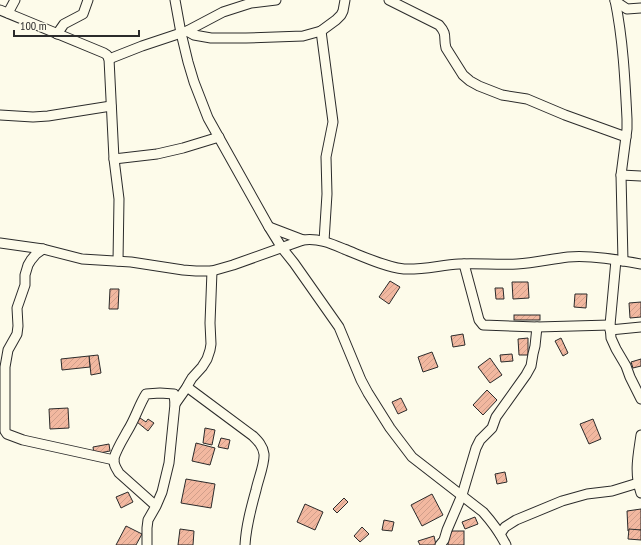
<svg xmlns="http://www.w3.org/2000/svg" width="641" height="545" font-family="'PT Sans Narrow',sans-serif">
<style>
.building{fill:url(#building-hatch);stroke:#2b2b2b}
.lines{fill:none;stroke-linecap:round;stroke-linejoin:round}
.minor-casing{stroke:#2b2b2b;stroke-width:11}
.minor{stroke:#fdfbea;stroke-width:9}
</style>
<defs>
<pattern id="building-hatch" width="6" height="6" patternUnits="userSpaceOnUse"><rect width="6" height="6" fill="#f2b8a0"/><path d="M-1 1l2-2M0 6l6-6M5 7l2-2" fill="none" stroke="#d09e8a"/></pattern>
</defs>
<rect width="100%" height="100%" fill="#fdfbea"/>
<g class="building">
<path d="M390 281 400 287 389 304 379 297Z"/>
<path d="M512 282H528L529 298 513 299Z"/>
<path d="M495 288H503L504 299H496Z"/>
<path d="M110 289H119L118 309H109Z"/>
<path d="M575 294H587L586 308 574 307Z"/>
<path d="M641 302V317L630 318 629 303Z"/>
<rect x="514" y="315" width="26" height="5"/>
<path d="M463 334 465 345 453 347 451 336Z"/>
<path d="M528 338V355H519L518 339Z"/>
<path d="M561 338 568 353 563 356 555 341Z"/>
<path d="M432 352 438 367 423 372 418 357Z"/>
<path d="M512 354 513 361 501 362 500 355Z"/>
<path d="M98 355 101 373 91 375 89 356Z"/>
<path d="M89 356 90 367 62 370 61 359Z"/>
<path d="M490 358 502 375 490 383 478 367Z"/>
<path d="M641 359V366L633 368 631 362Z"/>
<path d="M487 390 497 400 483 415 473 405Z"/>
<path d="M401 398 407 410 398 414 392 402Z"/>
<path d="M68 408 69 428 50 429 49 409Z"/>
<path d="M140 418 146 422 148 419 154 423 148 431 137 422Z"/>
<path d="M593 419 601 439 589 444 580 424Z"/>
<path d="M205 428 215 430 212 445 203 443Z"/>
<path d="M221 438 230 440 228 449 218 447Z"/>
<path d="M196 443 215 448 210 465 192 461Z"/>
<path d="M109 444 110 451 94 454 93 447Z"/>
<path d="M505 472 507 482 497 484 495 474Z"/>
<path d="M186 479 215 484 211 508 181 503Z"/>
<path d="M128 492 133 502 121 508 116 497Z"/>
<path d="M432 494 443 515 422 526 411 505Z"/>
<path d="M344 498 348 502 337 513 333 509Z"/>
<path d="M305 504 323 512 315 530 297 522Z"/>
<path d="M641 509V530L628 531 627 511Z"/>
<path d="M475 517 478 524 465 529 462 522Z"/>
<path d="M384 520 394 522 392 531 382 530Z"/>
<path d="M126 526 142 534 136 545H116Z"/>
<path d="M362 527 369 534 360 542 354 536Z"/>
<path d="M180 529 194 531 193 545H178Z"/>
<path d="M629 529 641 530V540L628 539Z"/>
<rect x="448" y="531" width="16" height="14"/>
<path d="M434 536 436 545H420L418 541Z"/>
</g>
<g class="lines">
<g class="minor-casing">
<g id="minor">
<path d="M175 0 181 33 188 62 194 82 208 118 269 227 282 248 294 263 339 327 361 380 368 393 390 428 412 457 483 512C492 522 500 533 506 545"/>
<path d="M389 0 439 25C448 35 443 37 446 48L463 75 470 81 479 86 502 95 527 99 565 115 626 137"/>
<path d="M615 0C623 39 625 79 627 119V129L621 175 623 261"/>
<path d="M615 1 627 9 641 8"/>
<path d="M0 10 104 53 107 55 109 59 114 159 119 199 118 261"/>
<path d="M8 13 15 0"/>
<path d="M187 31 194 35 211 38H246L303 36 321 31 336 20 341 15 343 11 345 0"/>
<path d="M321 31 333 122 326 157 327 194 324 241"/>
<path d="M57 34 64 24 83 14 88 0"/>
<path d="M109 59 142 46 187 31 223 12 251 3 276 0"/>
<path d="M0 115 33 117 48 116 111 106"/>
<path d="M114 159 157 154 183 148 219 137"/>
<path d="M621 175 641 176"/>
<path d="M269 227 303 240"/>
<path d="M0 243 43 249 82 259 131 262 183 270 196 271H212L233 265 303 240C318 238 330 243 344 249 362 256 385 267 404 269 423 270 441 265 459 264 478 263 498 265 517 264 534 263 551 259 568 257 591 255 619 260 641 264"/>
<path d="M43 249 36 254 31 260 28 265 25 275V285L17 308 18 326 17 334 8 350 5 367V431L7 434 23 440 114 460"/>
<path d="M616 260 610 325 611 338 616 349 626 366 630 377 641 399"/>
<path d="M464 264 479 320 483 325 537 327 610 325"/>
<path d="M610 330 641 327"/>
<path d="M187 387 253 436C258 441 263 446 264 454 265 463 258 480 256 490 251 508 246 526 245 545"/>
<path d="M175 404 187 387 189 383 192 378 202 367 207 359 210 350 211 344 210 323 212 271"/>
<path d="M641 435C638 456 634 472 641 493"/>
<path d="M500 534 505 527 516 520 562 501 587 494 612 491 638 483"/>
<path d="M147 545V528L148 520 156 506 162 492 169 463 175 404 174 394 160 393 146 394C139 405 135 419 128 430 123 439 117 448 114 458 113 464 116 468 119 473L156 506"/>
<path d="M440 545 444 540 447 530 462 495 476 448 480 440 492 428 496 417 526 375 531 366 533 354 535 346 537 327"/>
</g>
</g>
<use href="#minor" class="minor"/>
</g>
<path d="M14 30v6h125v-6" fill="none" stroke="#2b2b2b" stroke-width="2"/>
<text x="20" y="30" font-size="12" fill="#2b2b2b" stroke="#fdfbea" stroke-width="3" paint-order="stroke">100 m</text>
</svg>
